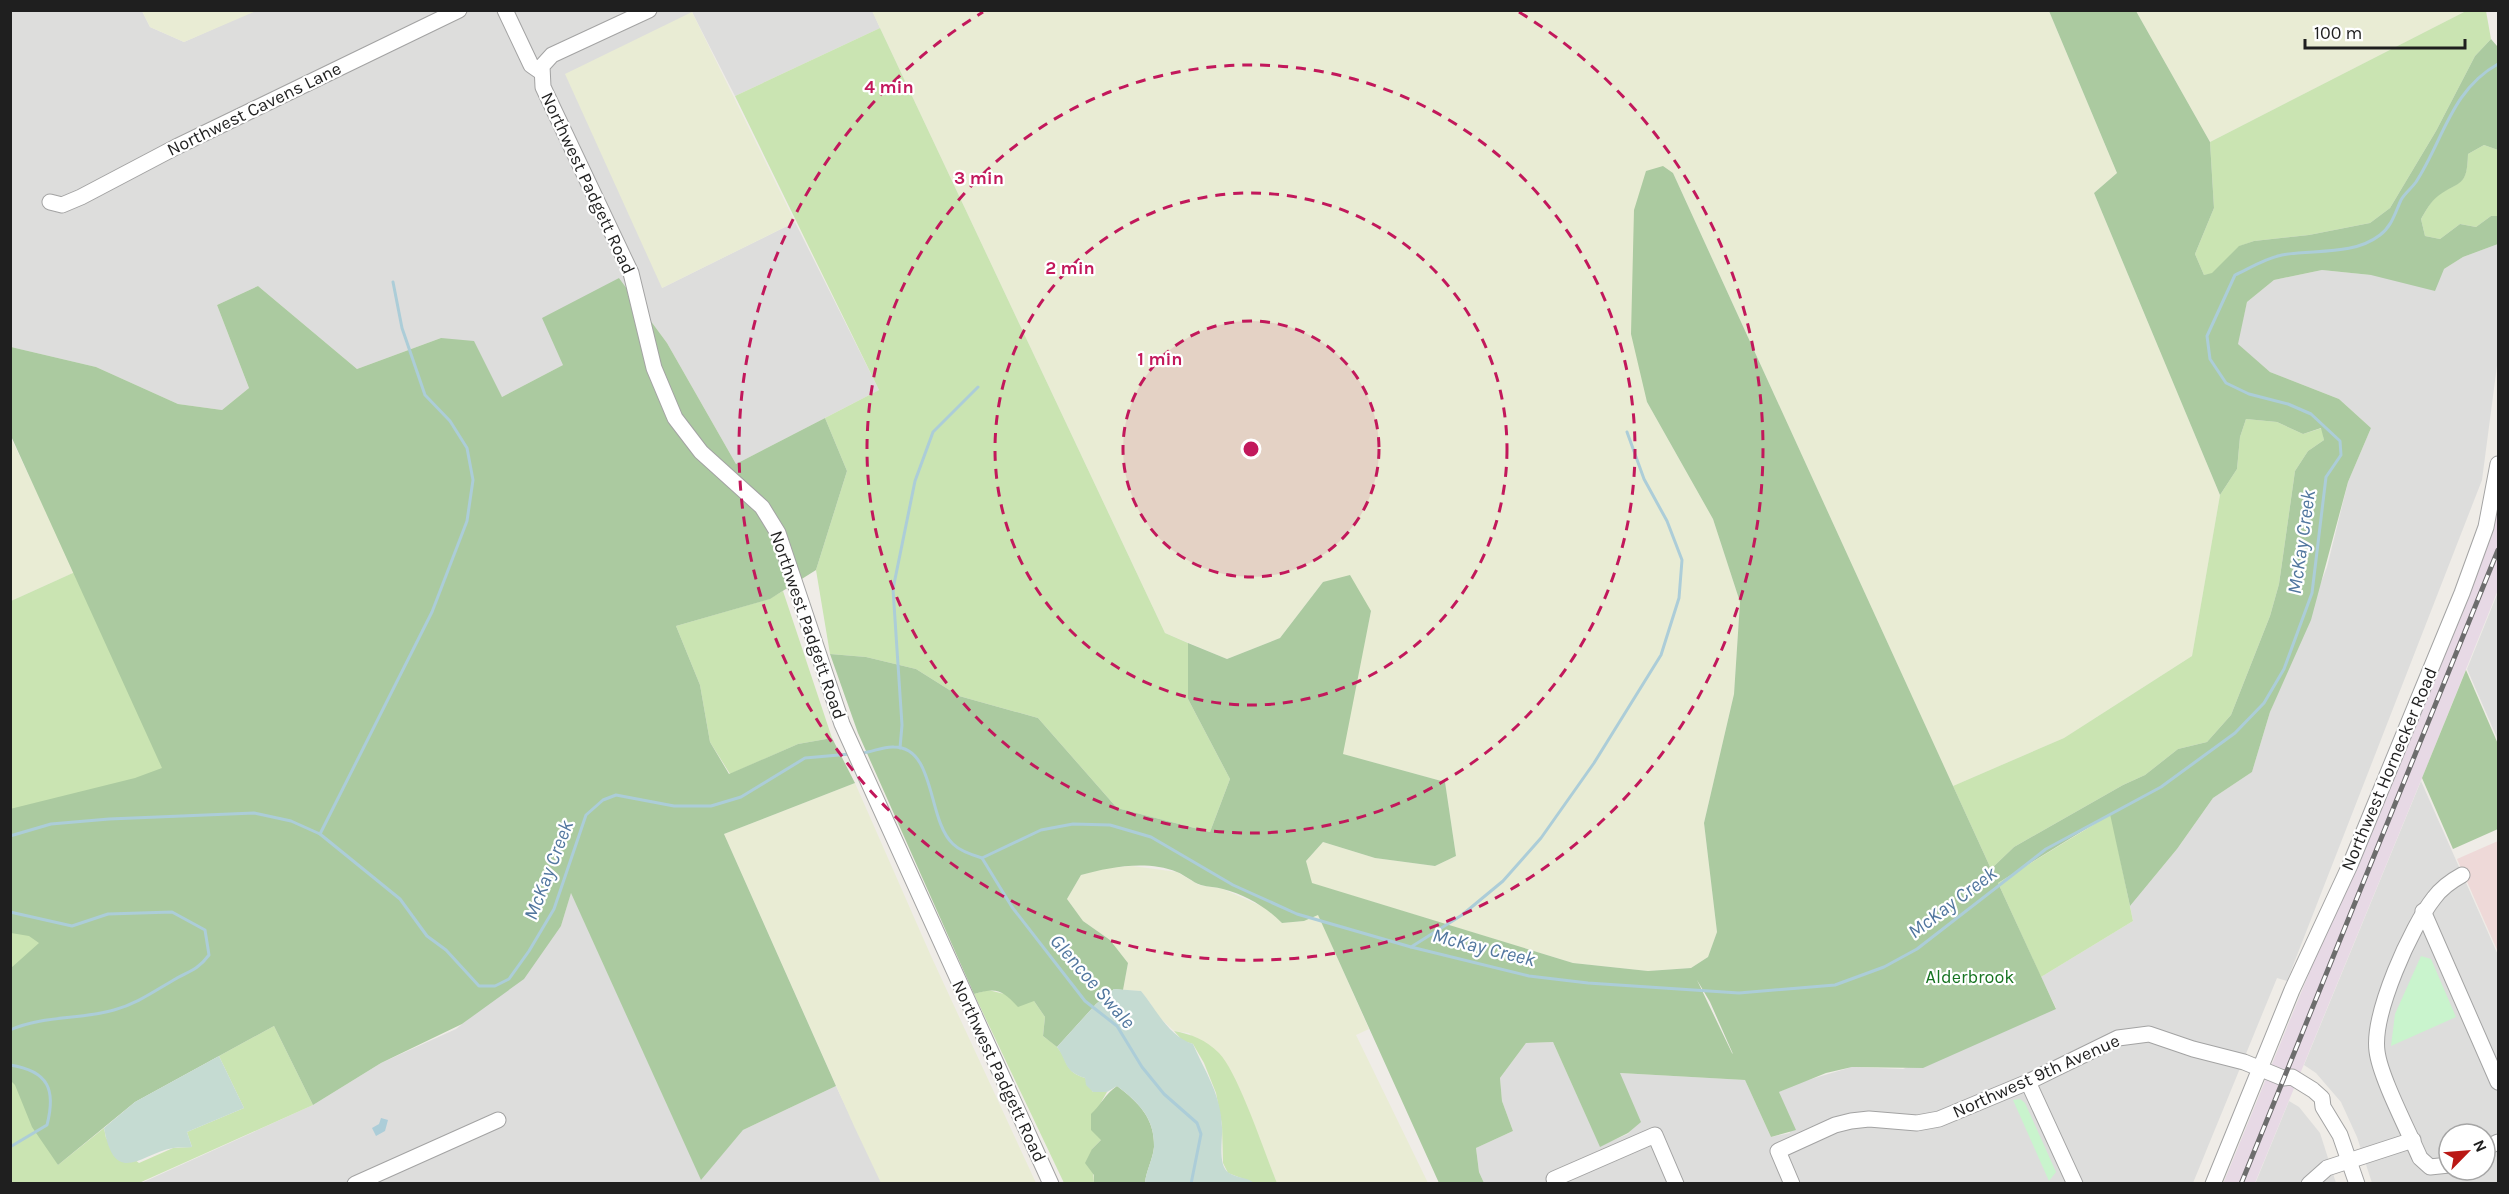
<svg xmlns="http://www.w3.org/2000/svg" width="2509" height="1194" font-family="Karla,sans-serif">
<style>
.residential{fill:#dddddc;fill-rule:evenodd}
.commercial{fill:#eed9d8}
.industrial{fill:#e7d9e5}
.farmland{fill:#e9ecd4}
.grass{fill:#cae4b2}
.forest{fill:#abcaa0;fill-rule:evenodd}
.wetland{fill:#c5dbd2}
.park{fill:#c9f4cd}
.water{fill:#accdd8}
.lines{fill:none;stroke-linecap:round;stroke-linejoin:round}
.stream{stroke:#accdd8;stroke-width:3}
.minor-casing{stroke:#a3a3a3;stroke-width:17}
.minor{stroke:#fff;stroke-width:15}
.rail-casing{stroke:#6d6d6d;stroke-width:5}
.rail{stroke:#fff;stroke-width:3;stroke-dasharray:9;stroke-linecap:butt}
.ring{fill:none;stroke:#c2185b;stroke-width:3;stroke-dasharray:10 8}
.labels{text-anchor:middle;stroke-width:4.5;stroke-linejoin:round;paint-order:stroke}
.street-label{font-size:18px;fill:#1f1f1f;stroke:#fff}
.park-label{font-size:18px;fill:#177421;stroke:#fff}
.water-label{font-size:20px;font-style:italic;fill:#52779f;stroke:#fff}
.centre{fill:#c2185b;stroke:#fff;stroke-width:3}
.ring-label{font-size:18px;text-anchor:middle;font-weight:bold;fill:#c2185b;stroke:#fff;stroke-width:4.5;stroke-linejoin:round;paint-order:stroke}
</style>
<rect width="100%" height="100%" fill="#efece7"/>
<g class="residential">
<path d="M256 10H872L880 28 735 96 692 12 662 288 795 222 879 390 736 464 667 343 619 278 563 365 502 397 441 338 357 369 258 286 217 305 249 388 222 410 178 404 96 367 11 347V11H142L150 27 184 42Z"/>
<path d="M2498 244V358L2482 480 2287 981 2277 978 2193 1183H1484L1479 1172 1476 1148 1513 1131 1502 1101 1500 1078 1526 1043 1553 1042 1600 1146 1628 1134 1635 1126 1619 1073 1745 1080 1771 1137 1790 1133 1779 1092 1801 1082 1852 1067 1903 1069 2056 1008 2041 977 2133 921 2130 906 2177 849 2213 798 2252 772 2270 712 2327 567 2348 482 2371 428 2339 399 2270 372 2237 344 2247 302 2274 280 2322 270 2371 275 2444 269 2463 257Z"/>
<path d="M2498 592V740L2467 669Z"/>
<path d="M2421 781 2498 955V1183H2372L2357 1137 2341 1102 2316 1073 2304 1065ZM2449 1134H2485V1170H2449Z"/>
<path d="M571 892 701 1179 743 1130 836 1086 882 1183 139 1184 313 1105 381 1063 456 1029 507 988 561 926Z"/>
<path d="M2289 1101 2299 1107 2320 1133 2336 1183 2255 1184Z"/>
</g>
<path class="commercial" d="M2498 841V952L2457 859Z"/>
<path class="industrial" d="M2498 510V590L2422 778 2255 1183 2223 1184Z"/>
<g class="farmland">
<path d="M142 11H256L184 42 150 27Z"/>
<path d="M872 11H2049L2117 173 2094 193 2220 495 2192 656 2064 738 1953 786 1673 173 1647 402 1713 519 1740 602 1734 694 1704 823 1717 932 1708 957 1691 968 1648 971 1573 963 1311 883 1306 861 1323 842 1375 858 1435 866 1456 856 1445 782 1342 754 1371 611 1323 582 1280 638 1227 659 1165 633Z"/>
<path d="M2136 11H2466L2210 142Z"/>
<path d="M692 12 795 222 662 288 565 74Z"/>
<path d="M10 436 75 572 11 601H10Z"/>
<path d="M855 783 931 956 1036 1183H881L854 1126 724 834Z"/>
<path d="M1132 866 1177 872 1199 885 1223 889 1268 909 1282 923 1304 921 1318 914 1369 1029 1356 1035 1428 1183H1277L1240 1090 1189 1033 1174 1031 1156 1014 1151 1004 1141 991 1123 990 1128 963 1110 940 1083 921 1067 899 1081 875 1105 868Z"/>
</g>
<g class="grass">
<path d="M2466 11H2486L2491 39 2475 56 2436 131 2390 208 2370 223 2309 235 2254 241 2240 246 2212 274 2204 275 2195 254 2214 208 2210 142Z"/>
<path d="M880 28 1165 633 1188 643V699L1230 779 1210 832 1117 808 1038 718 959 696 916 669 866 657 830 654 816 570 847 471 825 418 879 390 735 96Z"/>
<path d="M2484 145 2498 150V216H2491L2476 227 2460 224 2440 239 2425 236 2421 219C2425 212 2431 201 2437 196 2459 180 2467 188 2468 154Z"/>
<path d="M2246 419 2277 422 2303 434 2322 428 2324 440 2308 451 2295 471 2279 584 2270 616 2231 715 2207 742 2178 749 2145 775 2123 785 2014 847 1991 869 1953 786 2064 738 2192 656 2220 495 2237 469 2240 437Z"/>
<path d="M75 572 213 880 11 971V601Z"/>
<path d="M783 591 832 738 798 744 730 774 710 742 700 685 676 626 769 599Z"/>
<path d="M2111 814 2133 921 2041 977 1998 883Z"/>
<path d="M988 990 1034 1001 1045 1017 1043 1036C1049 1041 1058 1046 1062 1054 1068 1067 1069 1073 1085 1078L1093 1092H1107L1099 1106 1101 1140 1092 1149 1094 1183H1064L974 994Z"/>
<path d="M274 1026 313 1105 139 1183H11L10 1059 58 1165 104 1128 106 1138 139 1163 173 1148 192 1147 187 1132 244 1108 219 1056Z"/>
<path d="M1174 1031C1191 1034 1206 1040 1219 1053 1238 1072 1265 1154 1277 1183H1254L1228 1173 1223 1163 1222 1125 1216 1093 1204 1063 1193 1044 1183 1041Z"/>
</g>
<g class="forest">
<path d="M2049 11H2136L2210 142 2214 208 2195 254 2204 275 2212 273 2239 246 2254 241 2309 235 2370 223 2390 208 2436 131 2475 56 2491 39 2497 46 2498 64V150L2484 145 2468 154C2467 188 2460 180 2438 196 2431 201 2425 212 2421 219L2425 236 2440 239 2460 224 2476 227 2491 216H2498V244L2463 257 2444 269 2435 291 2371 275 2322 270 2274 280 2247 302 2238 344 2270 372 2339 399 2371 428 2348 482 2311 620 2270 712 2252 772 2213 798 2177 849 2130 906 2110 814 1998 883 2056 1009 1923 1068 1852 1067 1826 1073 1779 1092 1796 1130 1771 1137 1745 1080 1620 1073 1641 1122 1628 1133 1600 1147 1553 1042 1526 1043 1500 1078 1502 1101 1513 1131 1476 1148 1479 1172 1484 1183H1439L1318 915 1304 921 1282 923C1266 907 1246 895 1223 889 1216 887 1208 887 1201 885 1192 882 1185 875 1177 872 1147 860 1110 867 1081 875L1067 899 1083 921 1110 940 1128 963 1123 990 1114 989 1096 1004 1057 1047 1043 1036 1045 1017 1034 1001 1018 1007C1002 990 997 987 974 994L858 733 830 654 866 657 916 669 959 696 1038 718 1117 808 1210 832 1230 779 1188 699V643L1227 659 1280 638 1323 582 1350 575 1371 611 1343 754 1445 782 1456 856 1435 866 1375 858 1323 842 1306 861 1312 883 1573 963 1648 971 1691 968 1708 957 1717 932 1704 823 1734 694 1740 602 1713 519 1647 402 1631 334 1634 210 1646 171 1663 166 1673 173 1991 869 2014 847 2123 785 2145 775 2178 749 2207 742 2231 715 2270 616 2279 584 2295 471 2308 451 2324 440 2321 428 2303 434 2277 422 2246 419 2240 437 2237 469 2220 495 2094 193 2117 173ZM1697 980 1710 1002 1733 1054 1732 1053Z"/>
<path d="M619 278 667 343 736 464 825 418 847 471 816 570 770 599 676 626 700 685 710 742 729 774 798 744 832 738 855 783 724 834 836 1086 743 1130 701 1180 571 893 561 926 524 979 462 1024 381 1063 313 1105 274 1026 135 1102 58 1165 32 1127 15 1085 11 1081V968L39 943 29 936 11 933 10 809 135 778 162 768 11 436V347L96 367 178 404 222 410 249 388 217 305 258 286 357 369 441 338 474 341 502 397 563 365 542 318Z"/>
<path d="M2466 670 2498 744V829L2453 849 2422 778Z"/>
<path d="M1117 1086C1138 1102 1155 1118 1154 1147 1153 1159 1146 1171 1145 1183H1094V1175L1085 1163 1092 1149 1101 1140 1091 1130V1114C1101 1105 1105 1094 1117 1086Z"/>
</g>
<g class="wetland">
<path d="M1114 989 1141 991C1156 1009 1168 1036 1193 1044 1205 1072 1221 1094 1222 1127 1223 1139 1217 1165 1229 1173 1236 1178 1247 1177 1254 1183H1145C1146 1171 1153 1159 1154 1147 1155 1118 1138 1102 1117 1086L1107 1092H1093L1086 1085 1085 1078C1063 1071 1068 1062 1057 1047L1096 1004Z"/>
<path d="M219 1056 244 1108 187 1132 192 1147C186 1148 179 1147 173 1148 140 1154 115 1188 104 1128L135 1102Z"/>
</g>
<g class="park">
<path d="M2421 956 2431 959 2456 1017 2391 1046 2395 1014Z"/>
<path d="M2020 1099 2025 1103 2056 1172 2049 1181 2013 1100Z"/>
</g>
<path class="water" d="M381 1118 388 1120 385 1131 376 1136 372 1128 379 1124Z"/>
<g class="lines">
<g class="stream">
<path d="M900 748 902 725 893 589 915 481 933 432 978 387"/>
<path d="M862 753C873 752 884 746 894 747 936 747 927 820 953 844 960 851 972 855 982 858L1041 830 1073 824 1110 825 1151 837 1233 885 1297 914 1411 947 1529 976 1588 983 1739 993 1835 985 1884 967 1917 949 2046 849 2161 787 2235 733 2264 703 2284 669 2312 593 2326 477 2341 455 2340 441 2311 414 2288 404 2249 394 2226 383 2210 359 2207 336 2235 275C2250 268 2266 258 2282 255 2313 249 2353 256 2380 235 2392 226 2395 213 2401 200 2405 193 2411 189 2416 182 2443 141 2451 90 2498 64"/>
<path d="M320 834 432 612 467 521 473 480 467 448 450 421 425 395 402 328 393 282"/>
<path d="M10 836 51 824 109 819 254 813 291 821 320 834 400 899 427 936 446 950 479 986H495L509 979 529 951 554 909 586 815 603 800 616 795 674 806H711L741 797 805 758 850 754"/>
<path d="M982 858 1012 907 1085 1001 1117 1026 1142 1067 1164 1094 1197 1123 1201 1134 1191 1184"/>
<path d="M10 912 72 926 108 914 172 912 205 930 209 955C196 972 188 971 172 981 153 992 136 1004 114 1010 80 1020 44 1015 10 1030"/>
<path d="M1411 947 1462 915 1503 881 1541 838 1594 763 1661 655 1679 598 1682 560 1667 521 1644 479 1627 432"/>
<path d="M10 1065C49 1071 56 1090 47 1125L10 1147"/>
</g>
<g class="minor-casing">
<g id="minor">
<path d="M505 10 531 65 541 72"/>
<path d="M649 10 552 55 542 66 543 87 631 273 654 368 675 418 701 452 762 507 778 533 842 724 1051 1184"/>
<path d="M50 202 62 205 81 197 176 147 459 10"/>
<path d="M2423 911 2498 1082"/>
<path d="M2028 1082 2075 1184"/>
<path d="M2485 1148 2498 1142"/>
<path d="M2449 1165 2430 1167 2420 1158C2409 1132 2380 1077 2377 1051 2372 1014 2411 927 2434 898 2442 887 2451 881 2462 875"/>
<path d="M355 1184 498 1120"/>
<path d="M1556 1184 1554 1179 1655 1135 1676 1184"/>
<path d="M1792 1184 1778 1151 1835 1125 1851 1121 1869 1119 1917 1123 1939 1119 2028 1082 2118 1038 2149 1034 2193 1049 2244 1062 2283 1078 2292 1077 2313 1090 2322 1098 2323 1107 2340 1135 2357 1184"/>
<path d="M2213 1184 2292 990 2350 865 2462 593 2486 527 2498 464"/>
<path d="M2309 1184 2327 1168 2413 1140"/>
</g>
</g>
<use href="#minor" class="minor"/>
<g class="rail-casing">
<path id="rail" d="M2241 1184 2498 550"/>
</g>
<use href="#rail" class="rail"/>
</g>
<circle cx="1251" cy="449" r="128" fill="#c2185b" fill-opacity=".12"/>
<g class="ring">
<circle cx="1251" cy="449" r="128"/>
<circle cx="1251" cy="449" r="256"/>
<circle cx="1251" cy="449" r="384"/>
<path d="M1519 12A512 512 0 1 1 983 12"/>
</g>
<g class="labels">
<g class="street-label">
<text transform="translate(254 109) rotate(-26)" y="6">Northwest Cavens Lane</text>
<text transform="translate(588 183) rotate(65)" y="6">Northwest Padgett Road</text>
<text transform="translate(808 625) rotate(71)" y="6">Northwest Padgett Road</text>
<text transform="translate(2389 769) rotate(-67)" y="6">Northwest Hornecker Road</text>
<text transform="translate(999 1071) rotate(65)" y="6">Northwest Padgett Road</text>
<text transform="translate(2036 1076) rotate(-24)" y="6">Northwest 9th Avenue</text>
</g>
<g class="park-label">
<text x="1970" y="983">Alderbrook</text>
</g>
<g class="water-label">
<text transform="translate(2301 542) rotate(-82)" y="7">McKay Creek</text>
<text transform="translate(548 870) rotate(-69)" y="7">McKay Creek</text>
<text transform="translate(1952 902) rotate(-37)" y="7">McKay Creek</text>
<text transform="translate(1484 947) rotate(14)" y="7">McKay Creek</text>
<text transform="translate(1093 981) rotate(49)" y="7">Glencoe Swale</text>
</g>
</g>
<circle cx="1251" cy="449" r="9" class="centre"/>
<g class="ring-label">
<text x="889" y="93">4 min</text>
<text x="979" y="184">3 min</text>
<text x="1070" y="274">2 min</text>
<text x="1160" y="365">1 min</text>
</g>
<rect width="2509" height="1194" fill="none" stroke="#1f1f1f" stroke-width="24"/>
<g transform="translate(2467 1152) rotate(65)"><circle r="28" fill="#ffffff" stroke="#a5a5a5" stroke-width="1.5"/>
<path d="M0-4.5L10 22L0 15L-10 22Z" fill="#ba1815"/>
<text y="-9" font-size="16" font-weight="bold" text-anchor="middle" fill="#1f1f1f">N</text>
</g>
<path d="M2305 39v9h160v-9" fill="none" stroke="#1f1f1f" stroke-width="3"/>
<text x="2314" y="39" font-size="18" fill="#1f1f1f" stroke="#ffffff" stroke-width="4.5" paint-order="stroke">100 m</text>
</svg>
